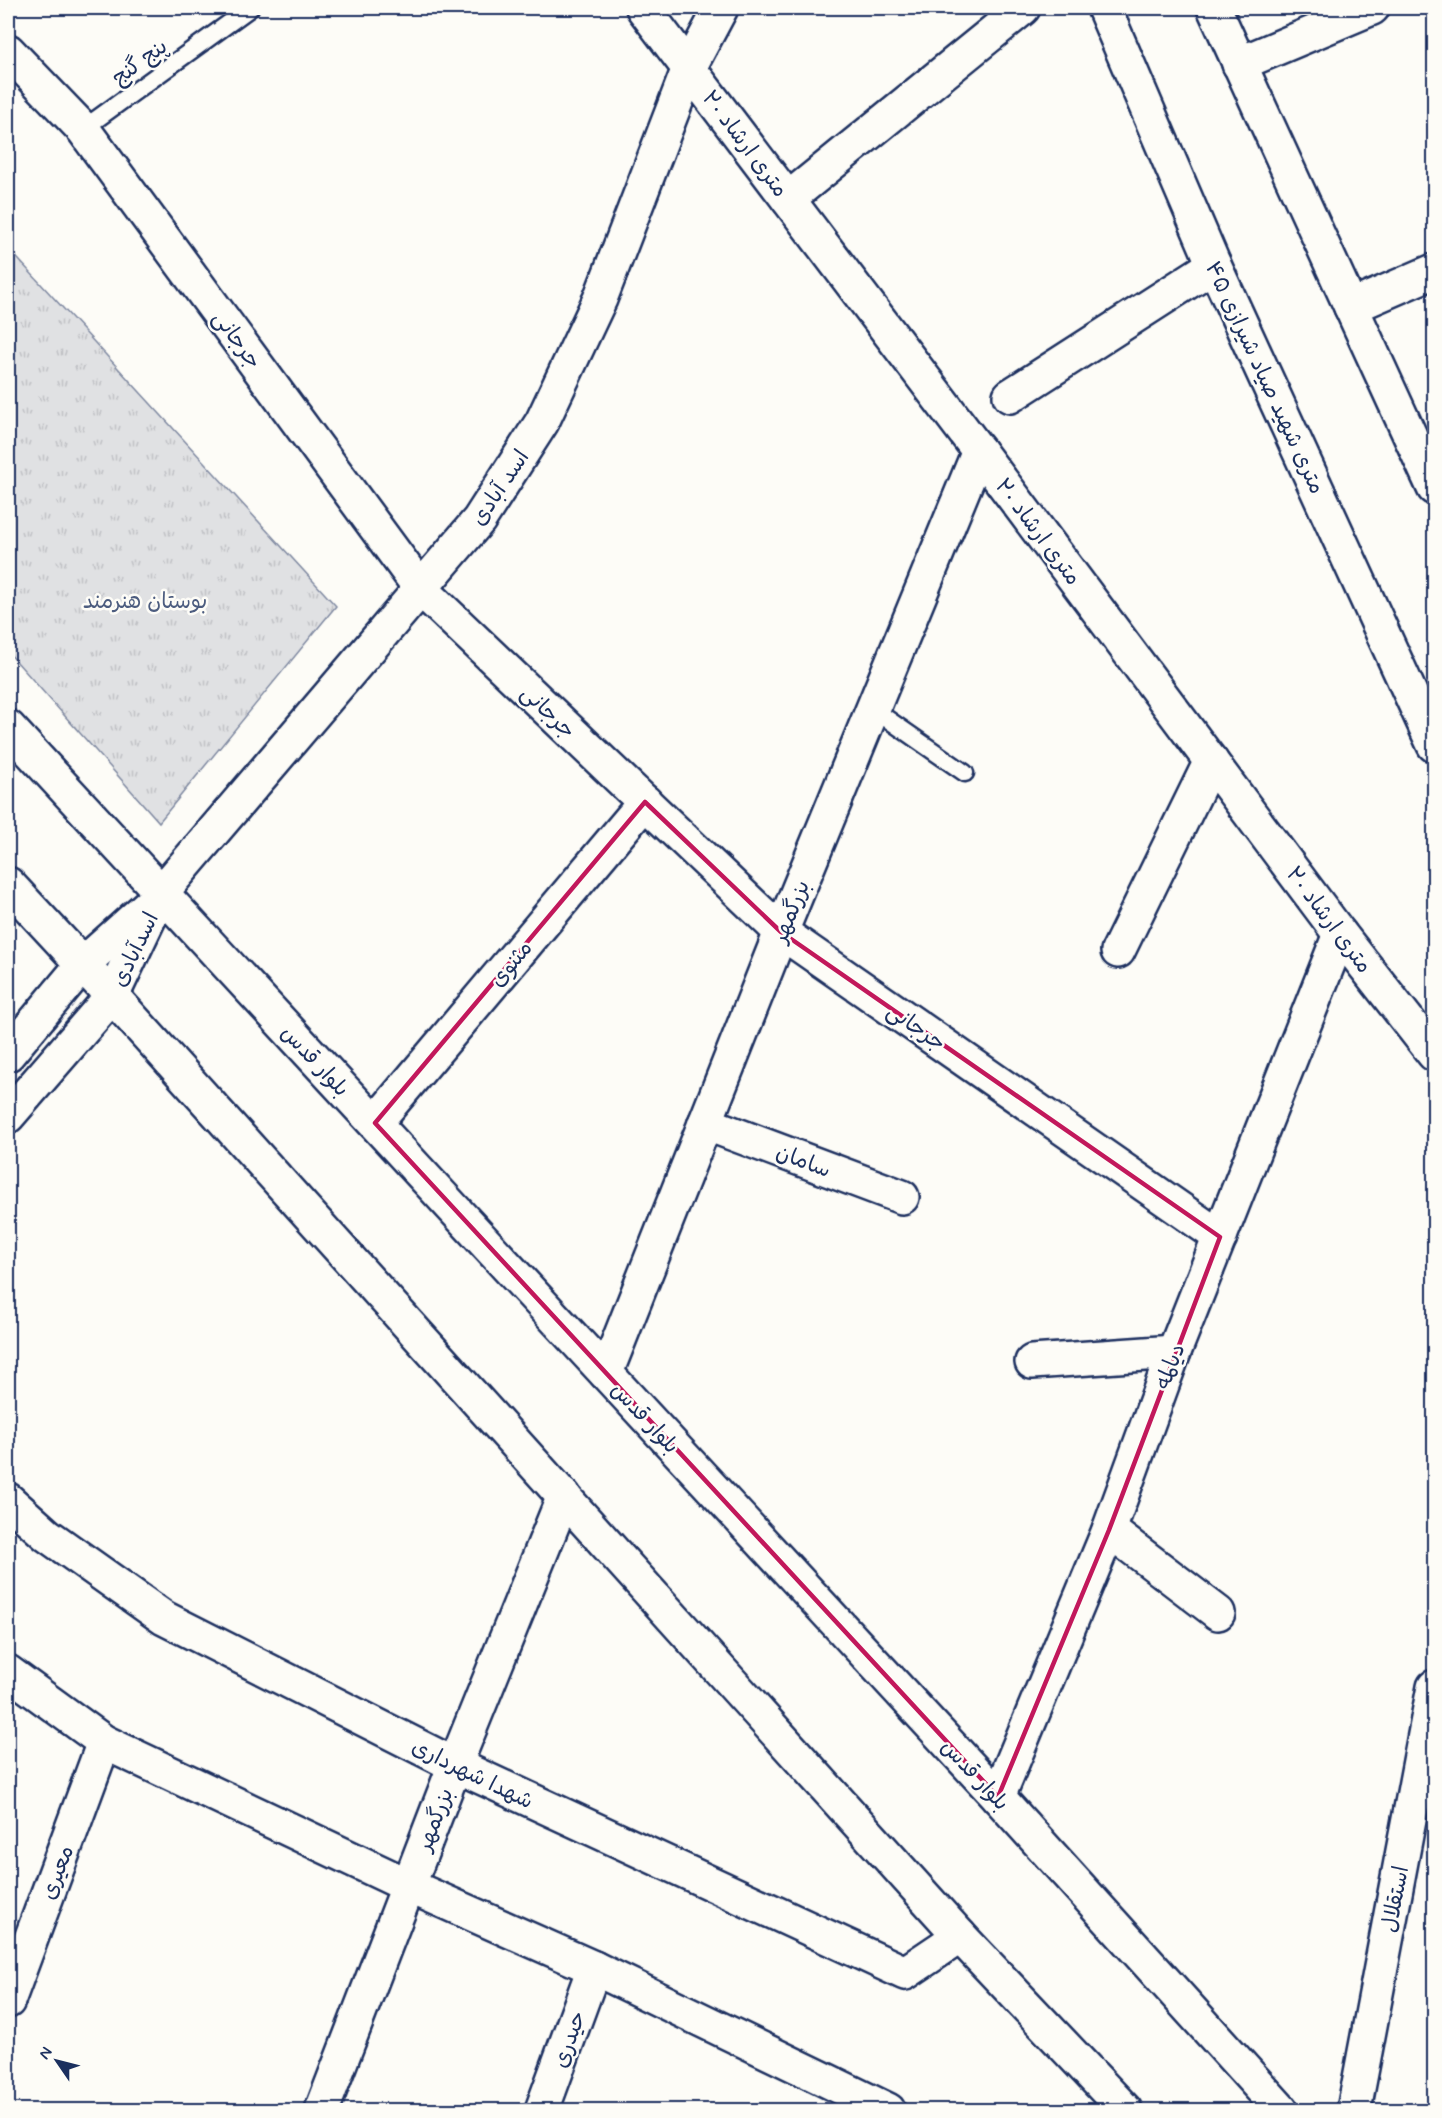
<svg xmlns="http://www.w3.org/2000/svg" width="1442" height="2118" font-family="Mynerve,'Playpen Sans Arabic',sans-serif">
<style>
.grass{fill:url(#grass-tufts);stroke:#7e88a0;stroke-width:1.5}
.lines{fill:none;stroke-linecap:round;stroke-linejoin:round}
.lane-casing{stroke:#1b2f5e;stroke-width:21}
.street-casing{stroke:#1b2f5e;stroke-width:38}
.secondary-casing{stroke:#1b2f5e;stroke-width:38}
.lane{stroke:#fdfcf7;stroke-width:16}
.street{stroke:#fdfcf7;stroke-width:33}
.secondary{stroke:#fdfcf7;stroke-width:33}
.marked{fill:none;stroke:#c2185b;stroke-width:4.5;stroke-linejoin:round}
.labels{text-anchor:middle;stroke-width:5;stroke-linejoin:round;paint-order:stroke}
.street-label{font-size:22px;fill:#1b2f5e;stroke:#fdfcf7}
.park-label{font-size:22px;fill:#4c5c7f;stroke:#fdfcf7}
</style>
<defs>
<pattern id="grass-tufts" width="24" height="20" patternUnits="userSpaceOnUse" patternTransform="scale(1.5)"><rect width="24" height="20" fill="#e0e1e3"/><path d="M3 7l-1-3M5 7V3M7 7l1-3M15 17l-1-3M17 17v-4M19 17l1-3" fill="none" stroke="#c0c1c5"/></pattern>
</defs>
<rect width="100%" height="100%" fill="#fdfcf7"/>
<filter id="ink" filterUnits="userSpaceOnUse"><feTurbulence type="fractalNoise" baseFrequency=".0167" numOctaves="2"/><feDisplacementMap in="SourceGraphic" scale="12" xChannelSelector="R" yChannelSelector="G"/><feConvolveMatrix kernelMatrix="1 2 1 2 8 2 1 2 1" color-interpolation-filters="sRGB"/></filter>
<g filter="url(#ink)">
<path class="grass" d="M8 248 336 606 159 822 8 652Z"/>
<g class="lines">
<g class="lane-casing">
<g id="lane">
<path d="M83 129 250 8"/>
<path d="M873 709 965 773"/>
</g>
</g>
<g class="street-casing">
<g id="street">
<path d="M643 8 979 451 1340 934 1434 1054"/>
<path d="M8 51 83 129 421 589 781 932 1220 1237"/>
<path d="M1239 64 1372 8"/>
<path d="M788 199 1023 8"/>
<path d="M1351 307 1434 271"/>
<path d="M1010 396 1214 265"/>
<path d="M161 893 479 520 542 422 600 299 689 68 721 8"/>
<path d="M1118 951 1211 761"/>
<path d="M375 1123 645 802"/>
<path d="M705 1123 902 1197"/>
<path d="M1032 1362 1174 1352"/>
<path d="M606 1373 781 932 979 451"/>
<path d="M8 1500 47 1535 164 1618 455 1765 905 1973 960 1936"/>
<path d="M1109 1530 1218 1613"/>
<path d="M8 1672 104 1742 409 1886 594 1968 888 2110"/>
<path d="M998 1797 1109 1530 1174 1352 1340 934"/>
<path d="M8 2001 104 1742"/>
<path d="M322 2110 455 1765 564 1496"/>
<path d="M542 2110 594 1968"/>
<path d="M1354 2110 1434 1687"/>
</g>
</g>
<g class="secondary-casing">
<g id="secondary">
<path d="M1104 8 1214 265 1434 745"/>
<path d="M1214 8 1434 488"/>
<path d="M8 727 998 1797 1281 2110"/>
<path d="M8 884 112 996 960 1936 1125 2110"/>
<path d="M8 1054 83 964 149 905"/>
<path d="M8 1116 112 996 161 893"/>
</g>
</g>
<use href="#lane" class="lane"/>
<use href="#street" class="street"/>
<use href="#secondary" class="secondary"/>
</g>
</g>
<path class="marked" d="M645 802 781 932 1220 1237 1109 1530 998 1797 375 1123Z"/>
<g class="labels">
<g class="street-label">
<text transform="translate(139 61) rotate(-36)" y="8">پنج گنج</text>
<text transform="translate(746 143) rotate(53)" y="8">۲۰ متری ارشاد</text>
<text transform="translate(238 339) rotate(54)" y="8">جرجانی</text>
<text transform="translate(1266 377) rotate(65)" y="8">۴۵ متری شهید صیاد شیرازی</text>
<text transform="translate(499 487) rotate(-56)" y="8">اسد آبادی</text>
<text transform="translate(1039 531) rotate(53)" y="8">۲۰ متری ارشاد</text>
<text transform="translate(549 711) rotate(44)" y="8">جرجانی</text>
<text transform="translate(790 911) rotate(-68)" y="8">بزرگمهر</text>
<text transform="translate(1330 919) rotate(53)" y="8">۲۰ متری ارشاد</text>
<text transform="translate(134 949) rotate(-64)" y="8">اسدآبادی</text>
<text transform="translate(510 963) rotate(-50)" y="8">مثنوی</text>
<text transform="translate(917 1026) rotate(35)" y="8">جرجانی</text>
<text transform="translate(316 1060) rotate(47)" y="8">بلوار قدس</text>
<text transform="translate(804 1160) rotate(21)" y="8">سامان</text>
<text transform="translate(1169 1366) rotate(-69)" y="8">دیالمه</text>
<text transform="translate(646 1417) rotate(47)" y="8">بلوار قدس</text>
<text transform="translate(473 1773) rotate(26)" y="8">شهدا شهرداری</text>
<text transform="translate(976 1774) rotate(47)" y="8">بلوار قدس</text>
<text transform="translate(434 1819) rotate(-69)" y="8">بزرگمهر</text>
<text transform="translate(56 1872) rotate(-69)" y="8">معیری</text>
<text transform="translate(1394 1899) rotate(-79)" y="8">استقلال</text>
<text transform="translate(568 2039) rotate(-70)" y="8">حیدری</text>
</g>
<g class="park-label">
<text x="145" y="608">بوستان هنرمند</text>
</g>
</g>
<rect width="1442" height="2118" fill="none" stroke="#fdfcf7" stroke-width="30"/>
<rect x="15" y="15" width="1412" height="2088" fill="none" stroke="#1b2f5e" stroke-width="2" filter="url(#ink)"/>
<g transform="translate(57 2061) rotate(305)" stroke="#fdfcf7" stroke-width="4.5" paint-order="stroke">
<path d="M0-4.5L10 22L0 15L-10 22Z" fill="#1b2f5e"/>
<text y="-9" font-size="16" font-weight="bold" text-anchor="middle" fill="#1b2f5e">N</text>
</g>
</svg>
